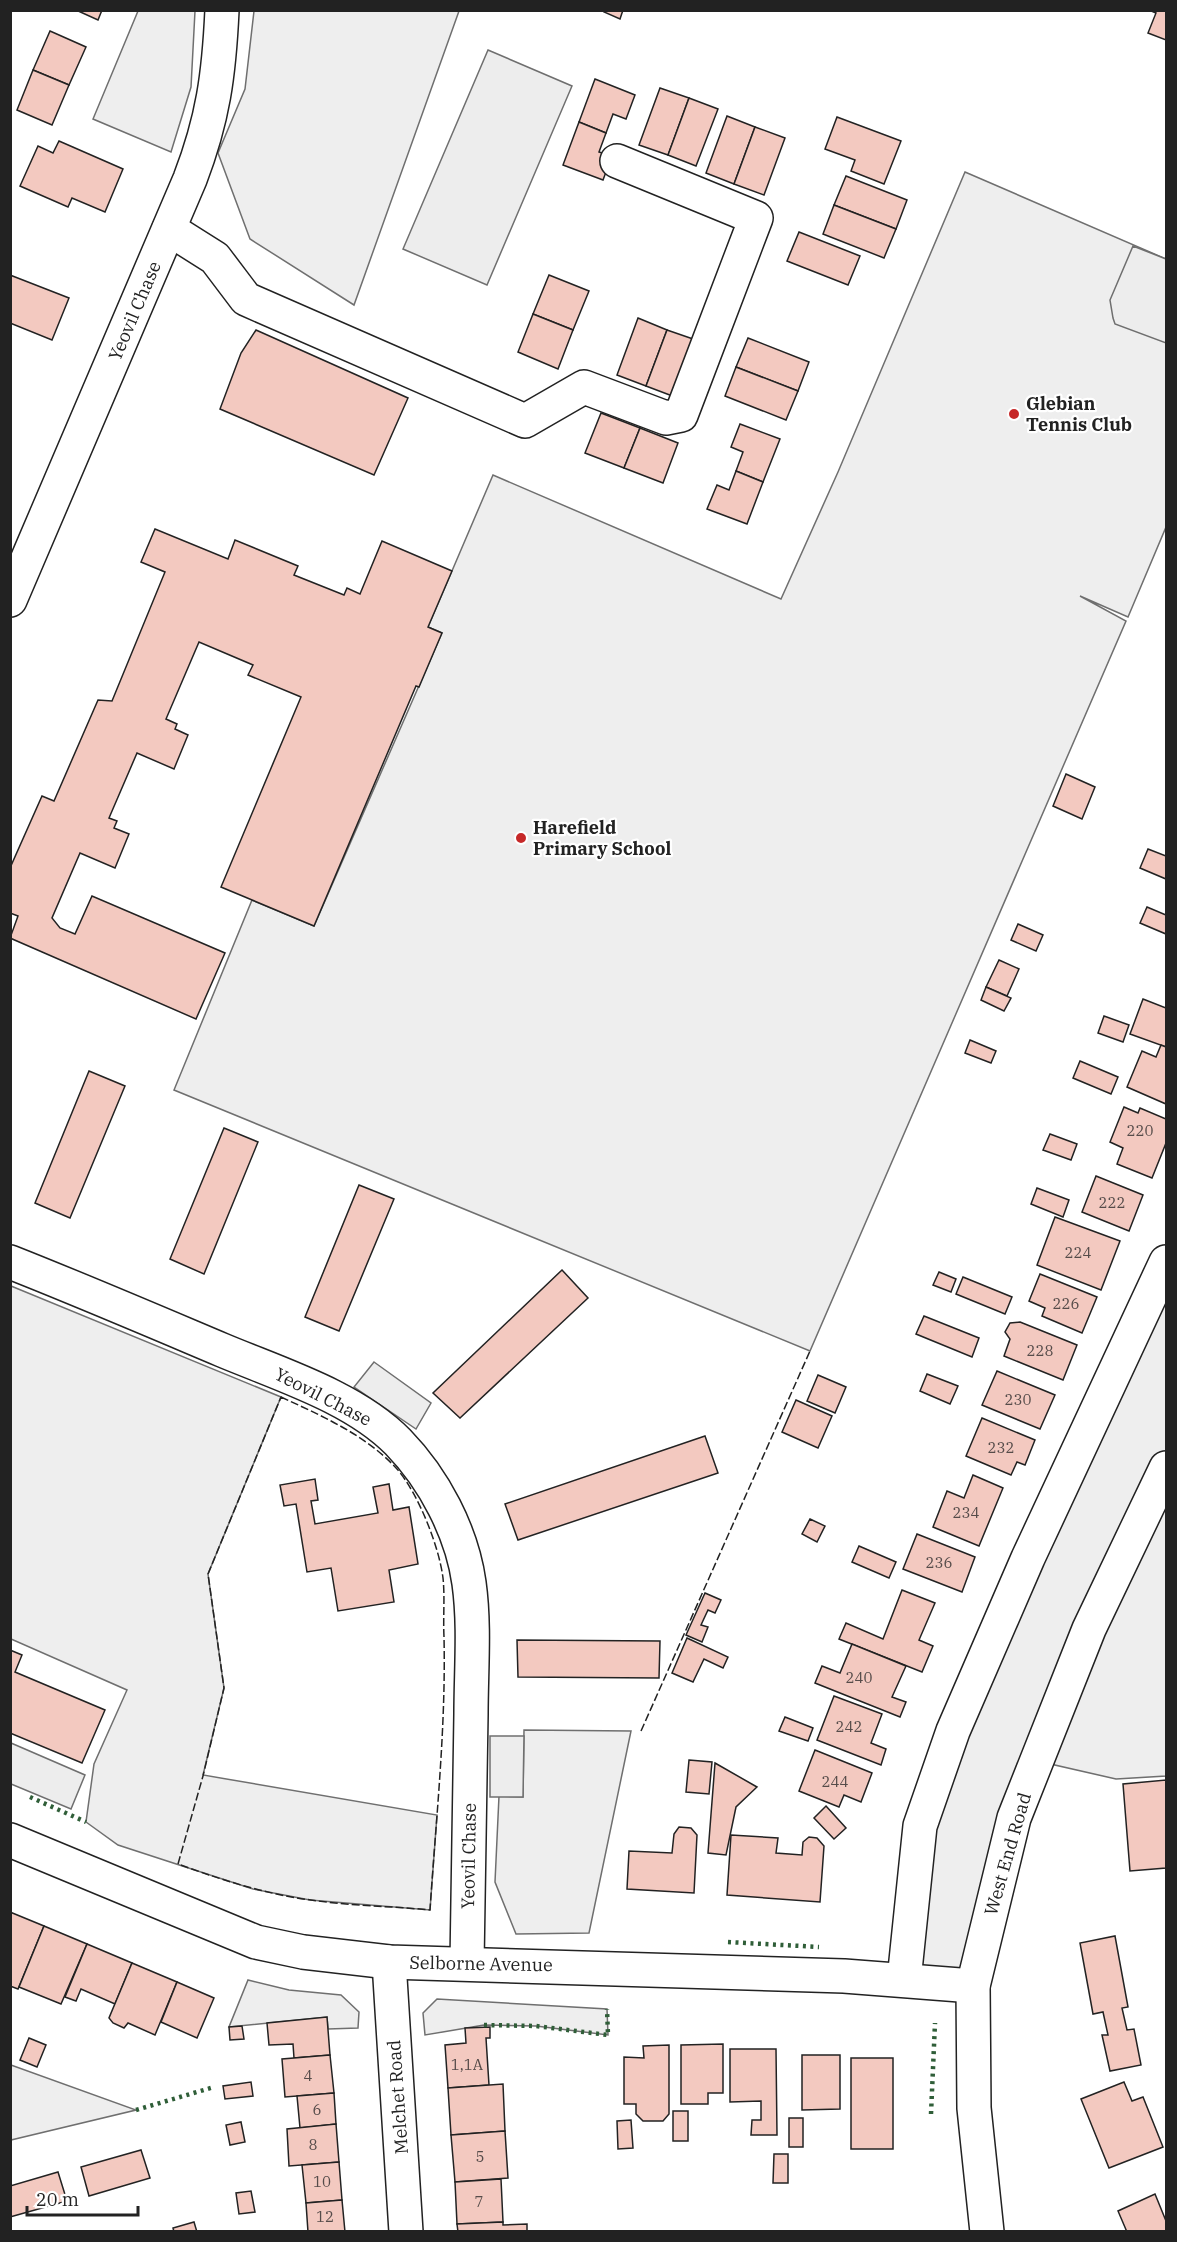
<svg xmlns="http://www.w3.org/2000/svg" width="1177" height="2242" font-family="'IBM Plex Serif',serif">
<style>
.green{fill:#eee;stroke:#6f6f6f;stroke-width:1.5}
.parking{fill:#ededed;stroke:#6f6f6f;stroke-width:1.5}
.building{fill:#f3c9c0;stroke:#222;stroke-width:1.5}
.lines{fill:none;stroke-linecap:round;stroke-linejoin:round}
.minor-casing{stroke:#222;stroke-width:36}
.tertiary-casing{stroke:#222;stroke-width:36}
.minor{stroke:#fff;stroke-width:33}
.tertiary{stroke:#fff;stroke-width:33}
.hedge{stroke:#2f5e38;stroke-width:4.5;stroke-dasharray:3 4.5;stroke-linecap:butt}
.fence{stroke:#222;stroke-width:1.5;stroke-dasharray:8 3;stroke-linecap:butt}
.poi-dot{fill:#c62828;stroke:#fff;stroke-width:2}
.labels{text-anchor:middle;stroke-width:4.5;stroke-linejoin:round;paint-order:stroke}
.number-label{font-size:15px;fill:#564c4a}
.street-label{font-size:18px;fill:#222;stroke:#fff}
.poi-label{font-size:18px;font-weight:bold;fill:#222;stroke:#fff;text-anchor:start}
</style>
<rect width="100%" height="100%" fill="#fff"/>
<g class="green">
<path d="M138 11H195L191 87 171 152 93 119Z"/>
<path d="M254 11H459L354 305 250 239 218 153 245 89Z"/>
<path d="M965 172 1166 259V527L1128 617 1080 596 1126 621 810 1351 174 1090 252 900 314 926 442 633 428 627 493 475 781 599 838 472Z"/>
<path d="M1166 1262V1776L1116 1779 1037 1761 973 1986 904 1980 920 1826Z"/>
<path d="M11 1286 281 1397 208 1574 224 1688 203 1775 437 1815 430 1910 310 1900 253 1889 118 1845 86 1822 94 1764 127 1690 11 1639Z"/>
<path d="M524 1730 631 1731 589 1933 516 1934 495 1882 499 1796 523 1797Z"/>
<path d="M248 1980 289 1990 341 1995 359 2012 358 2028 328 2029 327 2017 229 2027Z"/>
<path d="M437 1999 607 2009 608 2035 536 2026 484 2025 425 2035 423 2013Z"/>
<path d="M10 2065H11L136 2110 11 2140Z"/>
</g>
<g class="parking">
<path d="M488 50 572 86 487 285 403 249Z"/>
<path d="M1133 246 1166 259V343L1115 324 1113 318 1110 300Z"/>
<path d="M374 1362 431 1403 416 1429 354 1387Z"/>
<path d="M490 1736H524L523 1797H490Z"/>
<path d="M11 1743 85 1775 71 1809 11 1784Z"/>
</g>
<g class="building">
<path d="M76 10H102L98 20Z"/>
<path d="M605 10H623L620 19 604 12Z"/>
<path d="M1149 10H1166V40L1148 33 1156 13Z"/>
<path d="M50 31 86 47 69 85 33 70Z"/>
<path d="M33 70 69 85 52 125 17 110Z"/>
<path d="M595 79 635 95 626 119 613 114 606 133 579 122Z"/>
<path d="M660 88 689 98 668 155 639 145Z"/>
<path d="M689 98 718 109 696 166 668 155Z"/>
<path d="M727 116 755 127 734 184 706 173Z"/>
<path d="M837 117 901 141 884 184 851 171 855 160 825 149Z"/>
<path d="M579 122 606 133 599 152 612 156 603 180 563 165Z"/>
<path d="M755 127 785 138 764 195 734 184Z"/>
<path d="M59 141 123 169 105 212 72 198 68 207 20 186 38 146 53 153Z"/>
<path d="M846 176 907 200 896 229 834 205Z"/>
<path d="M834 205 896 229 884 258 823 234Z"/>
<path d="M799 232 860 256 848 285 787 261Z"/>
<path d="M10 275 69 298 52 340 10 323Z"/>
<path d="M549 275 589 291 573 330 533 314Z"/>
<path d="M533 314 573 330 558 369 518 352Z"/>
<path d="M638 318 667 330 646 386 617 375Z"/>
<path d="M256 330 408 398 374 475 220 409 241 353Z"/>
<path d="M667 330 696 340 675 397 646 386Z"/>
<path d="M748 338 809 362 798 391 736 367Z"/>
<path d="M736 367 798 391 786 420 725 396Z"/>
<path d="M601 413 640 428 624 468 585 453Z"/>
<path d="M740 424 780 439 763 482 736 471 743 452 731 447Z"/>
<path d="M640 428 678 443 663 483 624 468Z"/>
<path d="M736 471 763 482 747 524 707 509 717 485 729 490Z"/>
<path d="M155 529 228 559 235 540 298 566 294 575 344 595 347 588 360 594 382 541 452 571 428 627 442 633 419 687 416 686 314 926 221 887 301 697 248 675 253 665 199 642 166 719 177 724 175 729 188 735 174 769 137 753 109 818 117 821 114 828 129 834 115 868 80 853 52 918 60 928 75 934 92 896 225 953 196 1019 10 938 18 916 10 913V868L42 796 54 801 98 700 112 701 165 572 141 562Z"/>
<path d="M1066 774 1095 787 1082 819 1053 806Z"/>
<path d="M1148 849 1166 856V879L1140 868Z"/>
<path d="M1147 907 1166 915V934L1140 923Z"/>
<path d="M1018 924 1043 935 1036 951 1011 940Z"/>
<path d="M999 960 1019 969 1007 996 986 987Z"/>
<path d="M986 987 1011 998 1004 1011 981 1000Z"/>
<path d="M1143 999 1166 1008V1047L1130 1034Z"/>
<path d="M1104 1016 1129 1025 1123 1042 1098 1033Z"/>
<path d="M970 1040 996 1051 991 1063 965 1053Z"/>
<path d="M1161 1045 1166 1047V1104L1127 1087 1142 1051 1156 1057Z"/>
<path d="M1080 1061 1118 1077 1111 1094 1073 1078Z"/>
<path d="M89 1071 125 1086 70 1218 35 1203Z"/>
<path d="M1124 1107 1138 1113 1140 1108 1166 1119V1143L1152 1178 1117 1164 1123 1148 1110 1142Z"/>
<path d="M224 1128 258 1142 204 1274 170 1259Z"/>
<path d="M1050 1134 1077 1144 1071 1160 1043 1150Z"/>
<path d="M1096 1176 1143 1195 1129 1231 1082 1212Z"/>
<path d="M359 1185 394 1199 339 1331 305 1317Z"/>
<path d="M1037 1188 1069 1200 1063 1217 1031 1204Z"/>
<path d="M1055 1217 1120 1241 1101 1290 1037 1265Z"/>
<path d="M562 1270 588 1298 460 1418 433 1393Z"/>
<path d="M939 1272 956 1279 951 1292 933 1285Z"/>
<path d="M1040 1274 1097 1297 1082 1333 1042 1316 1045 1308 1029 1301Z"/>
<path d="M963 1277 1012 1297 1005 1314 956 1294Z"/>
<path d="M924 1316 979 1338 972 1357 916 1334Z"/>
<path d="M1020 1322 1077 1345 1063 1380 1004 1356 1010 1339 1005 1332 1010 1323Z"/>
<path d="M997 1371 1055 1395 1040 1429 982 1405Z"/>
<path d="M927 1374 958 1386 950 1404 920 1391Z"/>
<path d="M818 1375 846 1387 835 1413 807 1401Z"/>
<path d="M796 1400 832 1416 818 1448 782 1432Z"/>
<path d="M982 1418 1035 1440 1025 1465 1017 1462 1011 1475 966 1456Z"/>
<path d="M705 1436 718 1473 518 1540 505 1504Z"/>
<path d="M973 1475 1003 1488 979 1546 933 1527 947 1491 964 1498Z"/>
<path d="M315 1479 318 1500 311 1501 315 1524 378 1513 373 1487 389 1484 393 1510 409 1507 418 1564 389 1570 394 1602 338 1611 331 1568 307 1572 296 1504 284 1506 280 1485Z"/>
<path d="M810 1519 825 1526 817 1542 802 1534Z"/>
<path d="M917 1534 975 1557 962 1592 903 1569Z"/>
<path d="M859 1546 896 1562 889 1578 852 1562Z"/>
<path d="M902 1590 935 1603 919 1640 933 1646 922 1672 839 1639 846 1623 883 1639Z"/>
<path d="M705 1593 721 1600 715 1613 708 1610 701 1625 708 1627 702 1642 686 1635Z"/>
<path d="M687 1638 728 1657 723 1668 704 1659 693 1682 672 1673Z"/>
<path d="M517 1640 660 1641 659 1678 518 1677Z"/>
<path d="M852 1644 906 1666 892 1697 906 1702 900 1717 815 1683 822 1666 840 1673Z"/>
<path d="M10 1650 22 1655 15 1672 105 1710 82 1763 10 1733Z"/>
<path d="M834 1696 882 1714 871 1743 886 1749 881 1765 817 1740Z"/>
<path d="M785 1717 813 1728 808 1741 779 1731Z"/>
<path d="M815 1750 872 1773 861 1802 844 1795 839 1807 799 1791Z"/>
<path d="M689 1760 712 1762 709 1794 686 1792Z"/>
<path d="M715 1763 757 1787 736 1807 726 1855 708 1853Z"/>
<path d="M1166 1780V1868L1130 1871 1123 1784Z"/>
<path d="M826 1806 846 1828 834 1839 814 1818Z"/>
<path d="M679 1827 691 1828 697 1835 694 1893 627 1889 629 1851 672 1853 674 1834Z"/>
<path d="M731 1835 778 1838 776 1853 802 1855 803 1842 809 1837 817 1838 824 1846 820 1902 727 1895Z"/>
<path d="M10 1912 44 1926 18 1989 10 1986Z"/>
<path d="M44 1926 87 1944 61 2004 19 1987Z"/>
<path d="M1115 1936 1128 2007 1122 2008 1127 2030 1134 2029 1141 2065 1110 2071 1102 2035H1108L1103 2012 1093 2014 1080 1943Z"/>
<path d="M87 1944 132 1963 115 2004 81 1989 76 2001 65 1997Z"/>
<path d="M132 1963 177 1982 155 2035 128 2023 124 2028 113 2023 109 2018Z"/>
<path d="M177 1982 214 1998 197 2038 161 2022Z"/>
<path d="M327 2017 330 2055 294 2058 293 2044 269 2045 267 2023Z"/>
<path d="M242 2026 244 2039 230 2040 229 2027Z"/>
<path d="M490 2027V2038H486L489 2085 448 2088 445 2045 466 2043 465 2028Z"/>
<path d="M29 2038 46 2045 37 2067 20 2060Z"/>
<path d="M723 2044V2093H708V2104H681V2045Z"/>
<path d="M669 2045V2114L663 2121H643L636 2114V2104H624V2057L644 2058 643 2046Z"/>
<path d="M730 2049H776L777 2135H751L752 2120H761V2101L730 2102Z"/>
<path d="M330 2055 334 2093 285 2097 282 2059Z"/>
<path d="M802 2055H840V2109L802 2110Z"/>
<rect x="851" y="2058" width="42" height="91"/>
<path d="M251 2082 253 2096 225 2099 223 2086Z"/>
<path d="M1124 2082 1132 2101 1143 2097 1163 2147 1109 2168 1081 2099Z"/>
<path d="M503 2084 505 2131 451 2135 448 2088Z"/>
<path d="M334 2093 336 2124 300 2128 297 2096Z"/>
<rect x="673" y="2111" width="15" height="30"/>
<rect x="789" y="2118" width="14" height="29"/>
<path d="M631 2120 633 2148 618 2149 617 2121Z"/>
<path d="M241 2122 245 2142 230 2145 226 2125Z"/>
<path d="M336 2124 339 2162 289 2166 287 2129Z"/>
<path d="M505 2131 508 2178 455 2182 451 2135Z"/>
<path d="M141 2150 150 2178 89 2196 81 2167Z"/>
<path d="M774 2154H788V2183H773Z"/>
<path d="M339 2162 342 2200 306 2203 302 2165Z"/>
<path d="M58 2172 67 2201 10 2217V2186Z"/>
<path d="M501 2179 503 2222 457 2224 455 2182Z"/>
<path d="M251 2191 255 2212 239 2214 236 2193Z"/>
<path d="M1155 2194 1166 2221V2232H1127L1118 2211Z"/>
<path d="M342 2200 345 2232H308L306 2203Z"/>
<path d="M194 2222 197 2232H174L173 2228Z"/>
<path d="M503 2222V2225L527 2224V2232H458L457 2224Z"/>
</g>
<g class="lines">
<g class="minor-casing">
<g id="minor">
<path d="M169 229 215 258 246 299 525 421 584 387 666 418 681 415 756 218 617 161"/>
<path d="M10 600 190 179C213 119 219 75 222 10"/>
<path d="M10 1262C81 1290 151 1320 222 1350 279 1374 354 1397 398 1442 434 1479 462 1532 469 1583 475 1626 471 1671 471 1714 470 1797 469 1880 467 1963"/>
<path d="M10 1840 256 1942 303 1952 389 1962 844 1976 973 1986"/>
<path d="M389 1962 406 2232"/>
<path d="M904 1980 920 1826 953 1731 1028 1558 1166 1262"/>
</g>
</g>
<g class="tertiary-casing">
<path id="tertiary" d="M987 2232 974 2108 973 1986 1014 1818 1089 1629 1166 1468"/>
</g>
<use href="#minor" class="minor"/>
<use href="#tertiary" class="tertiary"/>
<g class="hedge">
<path d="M30 1797 86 1822"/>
<path d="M728 1942 819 1947"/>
<path d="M484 2025 536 2026 608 2035 607 2009"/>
<path d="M136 2110 214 2087"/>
<path d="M931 2114 935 2023"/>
</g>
<g class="fence">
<path d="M281 1397C322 1416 366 1435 397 1469 418 1493 439 1546 443 1578 445 1597 443 1617 444 1637 446 1728 436 1819 430 1910 390 1906 350 1906 311 1900 265 1894 222 1880 178 1864L203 1776 224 1688 208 1574Z"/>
<path d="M641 1731 810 1351"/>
</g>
</g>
<g class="poi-dot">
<circle cx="1014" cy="414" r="6"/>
<circle cx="521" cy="838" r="6"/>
</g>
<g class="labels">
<g class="number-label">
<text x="1140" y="1136">220</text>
<text x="1112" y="1208">222</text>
<text x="1078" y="1258">224</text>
<text x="1066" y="1309">226</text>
<text x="1040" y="1356">228</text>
<text x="1018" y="1405">230</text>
<text x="1001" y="1453">232</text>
<text x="966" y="1518">234</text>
<text x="939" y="1568">236</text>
<text x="859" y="1683">240</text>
<text x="849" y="1732">242</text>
<text x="835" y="1787">244</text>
<text x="467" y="2070">1,1A</text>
<text x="308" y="2081">4</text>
<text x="317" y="2115">6</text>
<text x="313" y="2150">8</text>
<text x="480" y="2162">5</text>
<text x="322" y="2187">10</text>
<text x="479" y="2207">7</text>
<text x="325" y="2222">12</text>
</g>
<g class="street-label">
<text transform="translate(135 311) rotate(-67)" y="6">Yeovil Chase</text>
<text transform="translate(323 1397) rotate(27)" y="6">Yeovil Chase</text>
<text transform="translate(1008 1854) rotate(-74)" y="6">West End Road</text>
<text transform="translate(469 1856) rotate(-89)" y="6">Yeovil Chase</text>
<text transform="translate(481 1964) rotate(1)" y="6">Selborne Avenue</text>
<text transform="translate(398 2097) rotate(-94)" y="6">Melchet Road</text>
</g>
<g class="poi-label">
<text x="1026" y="410">Glebian<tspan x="1026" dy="21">Tennis Club</tspan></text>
<text x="533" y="834">Harefield<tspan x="533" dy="21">Primary School</tspan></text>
</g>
</g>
<rect width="1177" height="2242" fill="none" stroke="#222222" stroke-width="24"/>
<path d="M27 2206v9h111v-9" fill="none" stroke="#222222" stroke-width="3"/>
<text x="36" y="2206" font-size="18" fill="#222222" stroke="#ffffff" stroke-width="4.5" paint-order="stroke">20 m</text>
</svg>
